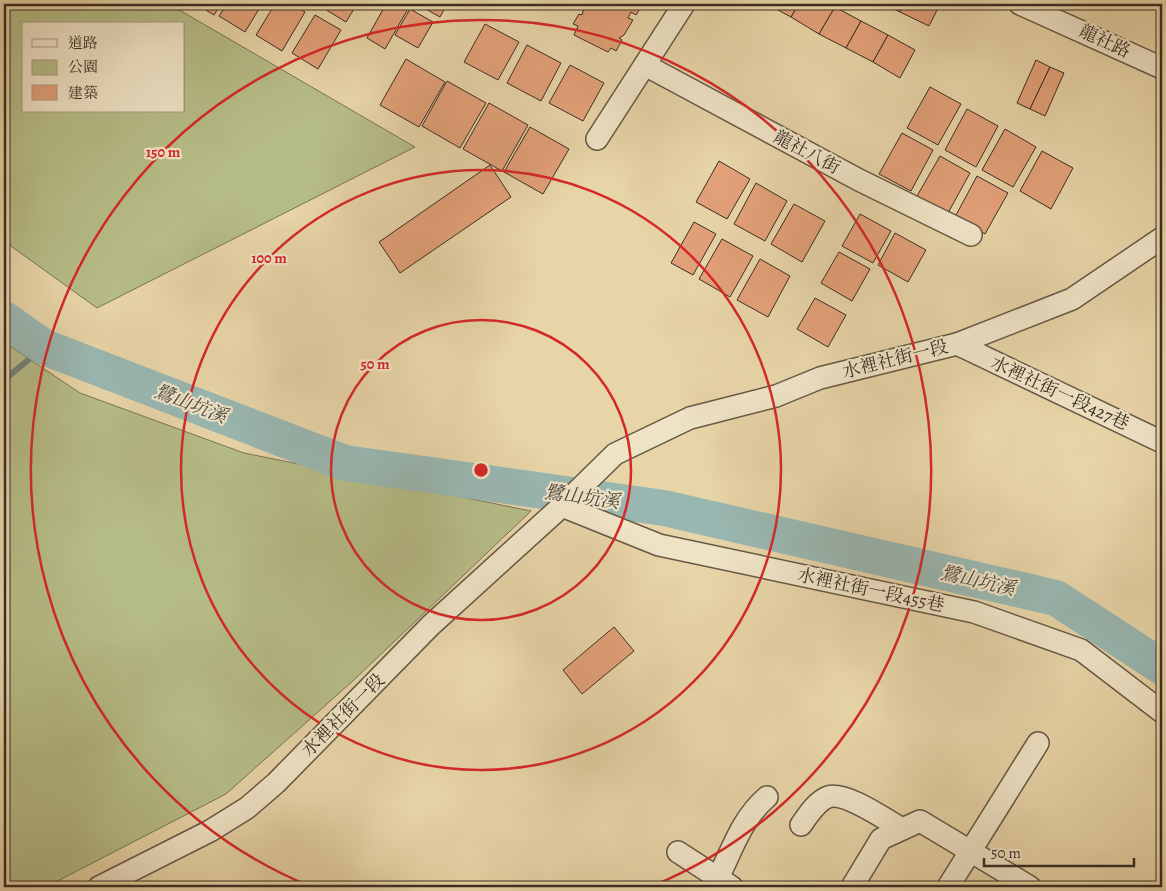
<svg xmlns="http://www.w3.org/2000/svg" width="1166" height="891" font-family="Alegreya,'Noto Serif TC',serif">
<style>
.green{fill:#b6bc87;stroke:#787556;fill-rule:evenodd}
.lines{fill:none;stroke-linecap:round;stroke-linejoin:round}
.stream{stroke:#738079;stroke-width:6}
.river{stroke:#99b7b1;stroke-width:36}
.building{fill:#e2a078;stroke:#3a2e24}
.street-casing{stroke:#655845;stroke-width:24}
.street{stroke:#efe3c6;stroke-width:21}
.ring{fill:none;stroke:#d62828;stroke-width:2.5}
.labels{text-anchor:middle;stroke-width:4.5;stroke-linejoin:round;paint-order:stroke}
.street-label{font-size:18px;fill:#3a2e24;stroke:#efe3c6}
.water-label{font-size:19px;font-style:italic;fill:#4d4940;stroke:#efe3c6}
.centre{fill:#d62828;stroke:#efe3c6;stroke-width:2.5}
.ring-label{font-size:15px;text-anchor:middle;font-weight:bold;fill:#d62828;stroke:#efe3c6;stroke-width:4.5;stroke-linejoin:round;paint-order:stroke}
</style>
<rect width="100%" height="100%" fill="#e7d4a7"/>
<filter id="stains"><feTurbulence type="fractalNoise" baseFrequency=".004" numOctaves="4"/><feColorMatrix values="0 0 0 0 .2 0 0 0 0 .09 0 0 0 0 .02 0 0 0 .5 -.17"/></filter>
<radialGradient id="worn" r=".72"><stop offset=".6" stop-color="#630" stop-opacity="0"/><stop offset="1" stop-color="#630" stop-opacity=".3"/></radialGradient>
<g class="green">
<path d="M4 4H169L415 147 97 308 4 241ZM24 24H184V111H24Z"/>
<path d="M4 342 80 393 244 453 531 511 355 679 226 794 46 887H4Z"/>
</g>
<g class="lines">
<path class="stream" d="M4 380 44 347"/>
<path class="river" d="M4 319 44 347 345 463 664 508 1056 598 1162 667"/>
</g>
<g class="building">
<path d="M196 4H221L214 15Z"/>
<path d="M227 4H262L245 32 219 16Z"/>
<path d="M275 4H292L305 12 282 51 256 35Z"/>
<path d="M321 4H357L346 22 320 6Z"/>
<path d="M386 4H403L409 7 385 49 367 38Z"/>
<path d="M417 4H447L440 17Z"/>
<path d="M585 4H643L636 15 631 12 628 18 633 20 624 35 619 38 622 40 616 51 611 48 608 52 574 35 578 26 573 24 579 14 582 15Z"/>
<path d="M767 4H799L791 17Z"/>
<path d="M799 4H830L835 7 819 34 791 17Z"/>
<path d="M883 4H904L900 12Z"/>
<path d="M904 4H940L929 26 900 12Z"/>
<path d="M835 7 861 21 846 48 819 34Z"/>
<path d="M410 9 433 22 418 48 395 35Z"/>
<path d="M315 15 341 30 318 69 292 53Z"/>
<path d="M861 21 888 35 873 62 846 48Z"/>
<path d="M485 24 519 42 498 80 464 62Z"/>
<path d="M888 35 915 50 900 78 873 62Z"/>
<path d="M527 45 561 63 541 101 507 83Z"/>
<path d="M406 59 445 82 419 127 380 105Z"/>
<path d="M1036 60 1050 67 1030 109 1017 103Z"/>
<path d="M570 65 604 83 583 121 549 103Z"/>
<path d="M1050 67 1064 73 1045 116 1030 109Z"/>
<path d="M447 81 486 103 460 148 422 126Z"/>
<path d="M930 87 961 104 938 145 907 128Z"/>
<path d="M489 103 528 125 502 171 463 149Z"/>
<path d="M967 109 998 126 976 167 945 150Z"/>
<path d="M530 127 569 149 543 194 504 172Z"/>
<path d="M1005 129 1036 147 1013 187 982 170Z"/>
<path d="M902 133 933 150 911 191 879 174Z"/>
<path d="M1042 151 1073 168 1051 209 1020 191Z"/>
<path d="M940 156 970 173 948 213 917 196Z"/>
<path d="M719 161 750 179 727 219 696 202Z"/>
<path d="M490 165 511 197 400 273 379 242Z"/>
<path d="M977 176 1008 193 985 234 955 217Z"/>
<path d="M756 183 787 201 765 241 734 224Z"/>
<path d="M794 204 825 221 802 262 771 244Z"/>
<path d="M860 214 891 231 873 263 842 246Z"/>
<path d="M694 222 716 234 693 275 671 263Z"/>
<path d="M895 233 926 250 908 282 878 265Z"/>
<path d="M722 239 753 256 730 297 699 279Z"/>
<path d="M839 252 870 269 852 301 821 283Z"/>
<path d="M760 259 790 276 768 317 737 300Z"/>
<path d="M815 298 846 315 828 347 797 329Z"/>
<path d="M614 627 634 651 582 694 563 670Z"/>
</g>
<g class="lines">
<g class="street-casing">
<g id="street">
<path d="M1020 4 1162 68"/>
<path d="M645 65 859 180 971 235"/>
<path d="M597 139 684 4"/>
<path d="M957 344 1162 442"/>
<path d="M562 506 659 545 974 612 1081 650 1162 712"/>
<path d="M801 825C808 815 817 801 828 797 845 791 886 820 902 829"/>
<path d="M678 852 732 887"/>
<path d="M99 887 210 831 247 808 276 783 431 625 562 506 615 454 690 418 776 396 820 378 957 344 1072 299 1162 238"/>
<path d="M713 887C731 856 738 822 767 797"/>
<path d="M852 887 881 839 920 821 1030 887"/>
<path d="M948 887 1038 743"/>
</g>
</g>
<use href="#street" class="street"/>
</g>
<g class="ring">
<circle cx="481" cy="470" r="150"/>
<circle cx="481" cy="470" r="300"/>
<path d="M312 887A450 450 0 1 1 650 887"/>
</g>
<g class="labels">
<g class="street-label">
<text transform="translate(1105 41) rotate(25)" y="6">龍社路</text>
<text transform="translate(807 152) rotate(28)" y="6">龍社八街</text>
<text transform="translate(895 359) rotate(-14)" y="6">水裡社街一段</text>
<text transform="translate(1060 393) rotate(25)" y="6">水裡社街一段427巷</text>
<text transform="translate(871 590) rotate(12)" y="6">水裡社街一段455巷</text>
<text transform="translate(343 715) rotate(-45)" y="6">水裡社街一段</text>
</g>
<g class="water-label">
<text transform="translate(191 403) rotate(21)" y="7">鷺山坑溪</text>
<text transform="translate(582 496) rotate(8)" y="7">鷺山坑溪</text>
<text transform="translate(978 580) rotate(13)" y="7">鷺山坑溪</text>
</g>
</g>
<circle cx="481" cy="470" r="8" class="centre"/>
<g class="ring-label">
<text x="163" y="157">150 m</text>
<text x="269" y="263">100 m</text>
<text x="375" y="369">50 m</text>
</g>
<rect width="1166" height="891" fill="none" stroke="#e7d4a7" stroke-width="20"/>
<rect x="5" y="5" width="1156" height="881" fill="none" stroke="#3a2e24" stroke-width="2.5"/>
<rect x="10" y="10" width="1146" height="871" fill="none" stroke="#3a2e24"/>
<rect x="22" y="22" width="162" height="90" fill="#efe3c6" stroke="#a79b85"/>
<rect x="32" y="39" width="25" height="8" fill="#efe3c6" stroke="#a79b85"/>
<text x="68" y="48" font-size="15" fill="#3a2e24">道路</text>
<rect x="32" y="60" width="25" height="15" fill="#b6bc87" stroke="#a79b85"/>
<text x="68" y="72" font-size="15" fill="#3a2e24">公園</text>
<rect x="32" y="85" width="25" height="15" fill="#e2a078" stroke="#a79b85"/>
<text x="68" y="98" font-size="15" fill="#3a2e24">建築</text>
<path d="M984 858v8h150v-8" fill="none" stroke="#3a2e24" stroke-width="2.5"/>
<text x="991" y="858" font-size="15" fill="#3a2e24" stroke="#efe3c6" stroke-width="4" paint-order="stroke">50 m</text>
<rect width="100%" height="100%" filter="url(#stains)"/>
<rect width="100%" height="100%" fill="url(#worn)"/>
</svg>
